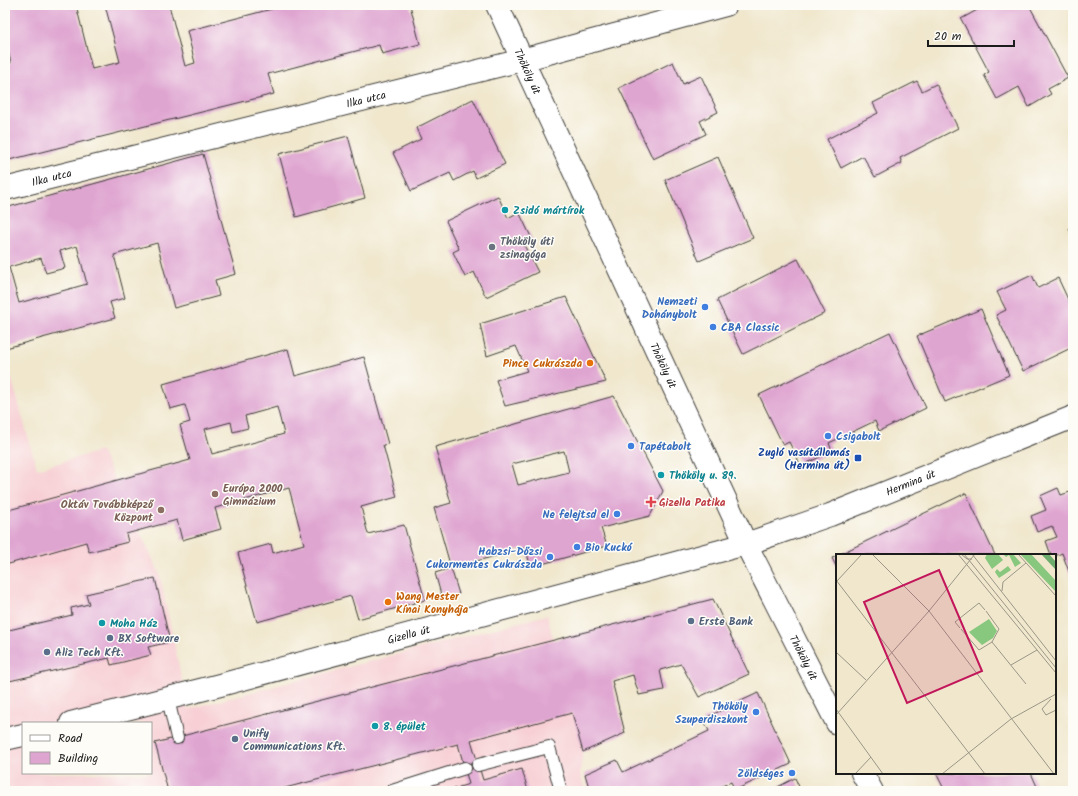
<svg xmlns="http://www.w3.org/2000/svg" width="1078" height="796" font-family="Kalam,sans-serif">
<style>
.built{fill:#f7cfd4;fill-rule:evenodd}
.building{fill:#dfa5d1;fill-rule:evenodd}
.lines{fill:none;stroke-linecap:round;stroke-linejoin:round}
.service-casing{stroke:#3c3a37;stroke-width:14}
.minor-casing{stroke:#3c3a37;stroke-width:24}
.secondary-casing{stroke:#3c3a37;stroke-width:24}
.service{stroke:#fff;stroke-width:12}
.minor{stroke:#fff;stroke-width:22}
.secondary{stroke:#fff;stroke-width:22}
.culture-dot{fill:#0f9aa8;stroke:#fdfcf7;stroke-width:1.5}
.worship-dot{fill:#6b7280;stroke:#fdfcf7;stroke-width:1.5}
.shop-dot{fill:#3f7fe0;stroke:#fdfcf7;stroke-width:1.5}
.food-dot{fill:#e8710a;stroke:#fdfcf7;stroke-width:1.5}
.transit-dot{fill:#1a4fb4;stroke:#fdfcf7;stroke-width:1.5}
.education-dot{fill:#8d6e63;stroke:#fdfcf7;stroke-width:1.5}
.health-dot{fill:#e0444e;stroke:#fdfcf7;stroke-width:1.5}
.service-dot{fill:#5c6f8a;stroke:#fdfcf7;stroke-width:1.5}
.labels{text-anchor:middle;stroke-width:3;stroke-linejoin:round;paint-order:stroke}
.street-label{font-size:11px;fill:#1c1c1c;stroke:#fdfcf7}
.culture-label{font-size:11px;font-weight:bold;fill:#0d838f;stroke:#fdfcf7;text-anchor:start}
.worship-label{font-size:11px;font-weight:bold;fill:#5b616d;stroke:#fdfcf7;text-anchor:start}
.shop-label{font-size:11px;font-weight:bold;fill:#366cbe;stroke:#fdfcf7;text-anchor:end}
.food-label{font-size:11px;font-weight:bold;fill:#c56008;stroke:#fdfcf7;text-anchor:end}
.transit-label{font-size:11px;font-weight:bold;fill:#164399;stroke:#fdfcf7;text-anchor:end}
.education-label{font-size:11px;font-weight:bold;fill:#785e54;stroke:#fdfcf7;text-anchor:start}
.health-label{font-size:11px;font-weight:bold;fill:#be3a42;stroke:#fdfcf7;text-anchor:start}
.service-label{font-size:11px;font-weight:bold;fill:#4e5e75;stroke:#fdfcf7;text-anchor:start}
.inset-road{fill:none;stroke:#9b9686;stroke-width:1}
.view{fill:#c2185b;fill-opacity:0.15;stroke:#c2185b;stroke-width:2}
.inset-edge{fill:none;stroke:#1c1c1c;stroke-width:2}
</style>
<rect width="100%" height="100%" fill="#fdfcf7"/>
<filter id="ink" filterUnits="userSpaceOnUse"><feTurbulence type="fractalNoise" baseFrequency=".025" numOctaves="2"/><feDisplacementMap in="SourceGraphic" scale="8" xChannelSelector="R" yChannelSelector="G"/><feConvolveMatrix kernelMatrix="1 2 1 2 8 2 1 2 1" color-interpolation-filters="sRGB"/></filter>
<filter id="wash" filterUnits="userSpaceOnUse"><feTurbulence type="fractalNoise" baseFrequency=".012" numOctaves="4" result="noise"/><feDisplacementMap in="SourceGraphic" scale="16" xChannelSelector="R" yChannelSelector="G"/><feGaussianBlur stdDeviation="0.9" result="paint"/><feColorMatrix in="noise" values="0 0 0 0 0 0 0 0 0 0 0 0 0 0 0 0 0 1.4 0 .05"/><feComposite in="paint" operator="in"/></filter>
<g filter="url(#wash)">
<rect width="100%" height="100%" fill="#f0e7cd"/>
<path class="built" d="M5 355 37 469 101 451 159 572 188 709 547 615 583 752 580 772 585 791H5ZM23 723H151V773H23Z"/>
<g id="blocks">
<g class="building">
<path d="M5 5H76L92 69 120 62 105 5H169L185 66 195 63 187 31 287 5H410L420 44 382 54 379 45 268 74 274 94 5 161V64L11 63 5 39Z"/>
<path d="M986 5H1029L1068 78 1048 89 1051 94 1029 107 1019 87 997 99 984 75 989 72 961 19Z"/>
<path d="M673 62 683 84 701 76 718 112 700 121 706 134 653 159 619 88Z"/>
<path d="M917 81 922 91 936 84 958 128 900 158 902 163 875 177 863 156 841 168 827 139 878 113 873 103Z"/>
<path d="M473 99 505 164 476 178 473 171 454 181 450 173 411 191 393 153 421 139 416 128Z"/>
<path d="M348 136 365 198 296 217 279 154Z"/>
<path d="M203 154 236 274 215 280 219 296 174 308 157 243 114 255 125 298 110 302 115 318 6 348 5 208ZM77 246 87 284 19 303 9 267 41 258 46 273 65 268 60 251Z"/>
<path d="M718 157 753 238 699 261 665 180Z"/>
<path d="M498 196 508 218 519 212 533 241 524 245 538 272 486 297 474 272 465 277 453 252 459 249 446 221Z"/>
<path d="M1073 227V237L1069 229Z"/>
<path d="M798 259 825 313 743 354 717 300Z"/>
<path d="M1032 275 1038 288 1058 278 1073 310V347L1023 371 996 315 1006 310 997 292Z"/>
<path d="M566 297 606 382 505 406 496 380 527 371 516 346 487 356 480 324Z"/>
<path d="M981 309 1009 375 945 402 917 336Z"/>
<path d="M890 332 926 408 879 431 875 421 829 443 832 451 801 466 789 442 783 445 759 395Z"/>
<path d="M288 349 295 376 364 357 388 444 383 445 397 497 361 507 368 534 404 525 425 600 358 619 351 596 257 622 238 553 271 544 273 553 304 544 289 488 215 508 221 529 182 540 177 520 126 534 128 542 89 552 86 542 5 565V511L190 460 180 425 190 422 185 405 170 409 163 384ZM277 407 284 434 212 454 205 429 231 422 233 432 248 428 245 416Z"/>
<path d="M614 396 663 491 650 516 601 528 607 546 531 567 525 548 451 568 434 508 451 503 435 447ZM564 451 569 472 518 485 512 464Z"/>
<path d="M1058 488 1061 495 1073 491V582L1062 553 1055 556 1051 555 1046 541 1057 537 1052 526 1037 532 1031 516 1046 510 1040 496Z"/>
<path d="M966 493 995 555H838Z"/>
<path d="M837 556V568L832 558Z"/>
<path d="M451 568 459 594 442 598 435 573Z"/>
<path d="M155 578 170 642 148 647 151 655 111 665 109 658 5 682V631L72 615 71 608 89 604 86 594Z"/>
<path d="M713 599 749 674 699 697 681 664 660 670 664 690 639 695 633 675 612 681 625 733 583 752 572 713 471 740 483 780 522 769 528 791H446L469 784 458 744 273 791H168L155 743Z"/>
<path d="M758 693 791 764 735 790 731 782 711 791H590L585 774 617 760 623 772 709 731 703 719Z"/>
<path d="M936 773H1031L1039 791H945Z"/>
<path d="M795 778 801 791H770Z"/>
</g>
</g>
</g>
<g filter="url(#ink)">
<use href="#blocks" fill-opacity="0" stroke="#3c3a37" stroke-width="1"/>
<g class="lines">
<g class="service-casing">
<g id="service">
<path d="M168 699 177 738"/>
<path d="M478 765 549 747 561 791"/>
<path d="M392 791 465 768"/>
</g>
</g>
<g class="minor-casing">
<g id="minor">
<path id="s1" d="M5 189 522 60 726 5"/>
<path id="s2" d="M71 723 220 685 746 544 830 515 1073 417"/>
<path d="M5 739 23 735"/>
</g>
</g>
<g class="secondary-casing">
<g id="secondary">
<path id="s3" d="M497 5 746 544 837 723"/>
<path d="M862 773 872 791"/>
</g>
</g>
<use href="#service" class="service"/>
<use href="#minor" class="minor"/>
<use href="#secondary" class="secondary"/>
</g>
</g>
<g class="culture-dot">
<circle cx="505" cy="210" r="4"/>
<circle cx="661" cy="475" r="4"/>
<circle cx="102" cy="623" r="4"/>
<circle cx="375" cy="726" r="4"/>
</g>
<circle class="worship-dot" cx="492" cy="247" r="4"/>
<g class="shop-dot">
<circle cx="705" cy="307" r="4"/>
<circle cx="713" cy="327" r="4"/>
<circle cx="828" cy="436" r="4"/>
<circle cx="631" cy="446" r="4"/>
<circle cx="617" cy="514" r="4"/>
<circle cx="577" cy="547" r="4"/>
<circle cx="550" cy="557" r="4"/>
<circle cx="756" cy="712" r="4"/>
<circle cx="792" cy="773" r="4"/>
</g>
<g class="food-dot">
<circle cx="590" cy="363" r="4"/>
<circle cx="388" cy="602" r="4"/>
</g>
<rect class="transit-dot" x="854" y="454" width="8" height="8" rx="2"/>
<g class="education-dot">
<circle cx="215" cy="494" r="4"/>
<circle cx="161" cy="510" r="4"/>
</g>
<path class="health-dot" d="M649 496h4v4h4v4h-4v4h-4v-4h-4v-4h4z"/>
<g class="service-dot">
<circle cx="691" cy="621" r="4"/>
<circle cx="110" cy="638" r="4"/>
<circle cx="47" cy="652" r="4"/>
<circle cx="235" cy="739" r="4"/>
</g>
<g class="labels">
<g class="street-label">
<text dy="4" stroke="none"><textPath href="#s3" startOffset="73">Thököly út</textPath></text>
<text dy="4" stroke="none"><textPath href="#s1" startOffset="372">Ilka utca</textPath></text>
<text dy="4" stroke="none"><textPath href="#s1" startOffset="48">Ilka utca</textPath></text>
<text dy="4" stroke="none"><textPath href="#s3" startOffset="397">Thököly út</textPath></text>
<text dy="4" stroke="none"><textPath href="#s2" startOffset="874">Hermina út</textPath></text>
<text dy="4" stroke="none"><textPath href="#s2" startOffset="349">Gizella út</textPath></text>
<text dy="4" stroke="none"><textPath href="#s3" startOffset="721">Thököly út</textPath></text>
</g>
<g class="culture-label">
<text x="513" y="214">Zsidó mártírok</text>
<text x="669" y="479">Thököly u. 89.</text>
<text x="110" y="627">Moha Ház</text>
<text x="383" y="730">8. épület</text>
</g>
<g class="worship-label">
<text x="500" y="245">Thököly úti<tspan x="500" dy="13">zsinagóga</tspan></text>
</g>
<g class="shop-label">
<text x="697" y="305">Nemzeti<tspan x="697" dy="13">Dohánybolt</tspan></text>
<text x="721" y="331" text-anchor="start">CBA Classic</text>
<text x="836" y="440" text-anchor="start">Csigabolt</text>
<text x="639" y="450" text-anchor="start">Tapétabolt</text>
<text x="609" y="518">Ne felejtsd el</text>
<text x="585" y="551" text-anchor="start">Bio Kuckó</text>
<text x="542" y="555">Habzsi-Dőzsi<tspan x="542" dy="13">Cukormentes Cukrászda</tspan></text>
<text x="748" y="710">Thököly<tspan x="748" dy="13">Szuperdiszkont</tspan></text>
<text x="784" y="777">Zöldséges</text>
</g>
<g class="food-label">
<text x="582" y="367">Pince Cukrászda</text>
<text x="396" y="600" text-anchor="start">Wang Mester<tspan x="396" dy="13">Kínai Konyhája</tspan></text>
</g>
<g class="transit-label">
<text x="850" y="456">Zugló vasútállomás<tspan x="850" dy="13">(Hermina út)</tspan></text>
</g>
<g class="education-label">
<text x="223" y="492">Európa 2000<tspan x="223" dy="13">Gimnázium</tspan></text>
<text x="153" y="508" text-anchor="end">Oktáv Továbbképző<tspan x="153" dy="13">Központ</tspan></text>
</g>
<g class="health-label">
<text x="659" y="506">Gizella Patika</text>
</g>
<g class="service-label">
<text x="699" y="625">Erste Bank</text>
<text x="118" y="642">BX Software</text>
<text x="55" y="656">Aliz Tech Kft.</text>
<text x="243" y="737">Unify<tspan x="243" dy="13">Communications Kft.</tspan></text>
</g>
</g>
<g transform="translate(836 554)">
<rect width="220" height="220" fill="#f0e7cd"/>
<path d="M151 0H162L167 6 156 15 149 4ZM167 0H177L185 9 179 13 173 1 170 3ZM184 0H195L220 27V38ZM172 12 175 16 163 24 159 18 161 15 164 18ZM153 65 161 77 157 84 146 91 133 78Z" fill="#88c77e"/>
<path d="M205 0H213L220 8V16Z" fill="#6eac6d"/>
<path class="inset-road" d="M36 0 93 57 218 220M122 0 220 119M125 0 131 5H136M128 0 220 114M136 0 220 107M182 0 220 42M0 26 149 220M1 27 26 0M166 37 167 28 190 9M150 57 163 75 156 88M124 74 119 68 143 49 149 56M125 75 143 96 156 88 190 130M0 98 30 126M175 111 201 96M215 145 206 155 210 161 220 156M0 155 47 220M0 161 93 57 139 0M19 220 35 203M106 220 175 165 220 140"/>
<path class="view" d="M103 16 146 117 71 149 28 48Z"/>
<rect width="220" height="220" class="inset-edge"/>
</g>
<rect width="1078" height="796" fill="none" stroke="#fdfcf7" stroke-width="20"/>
<rect x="22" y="722" width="130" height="52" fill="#fdfcf7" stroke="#a3a29f"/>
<rect x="30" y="735" width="20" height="6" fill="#ffffff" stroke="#a3a29f"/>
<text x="58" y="742" font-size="12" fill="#1c1c1c">Road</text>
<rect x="30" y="752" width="20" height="12" fill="#dfa5d1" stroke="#a3a29f"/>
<text x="58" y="762" font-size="12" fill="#1c1c1c">Building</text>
<path d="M928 40v6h86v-6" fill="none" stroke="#1c1c1c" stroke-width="2"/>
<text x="934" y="40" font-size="12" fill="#1c1c1c" stroke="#fdfcf7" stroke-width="3" paint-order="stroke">20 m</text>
</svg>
